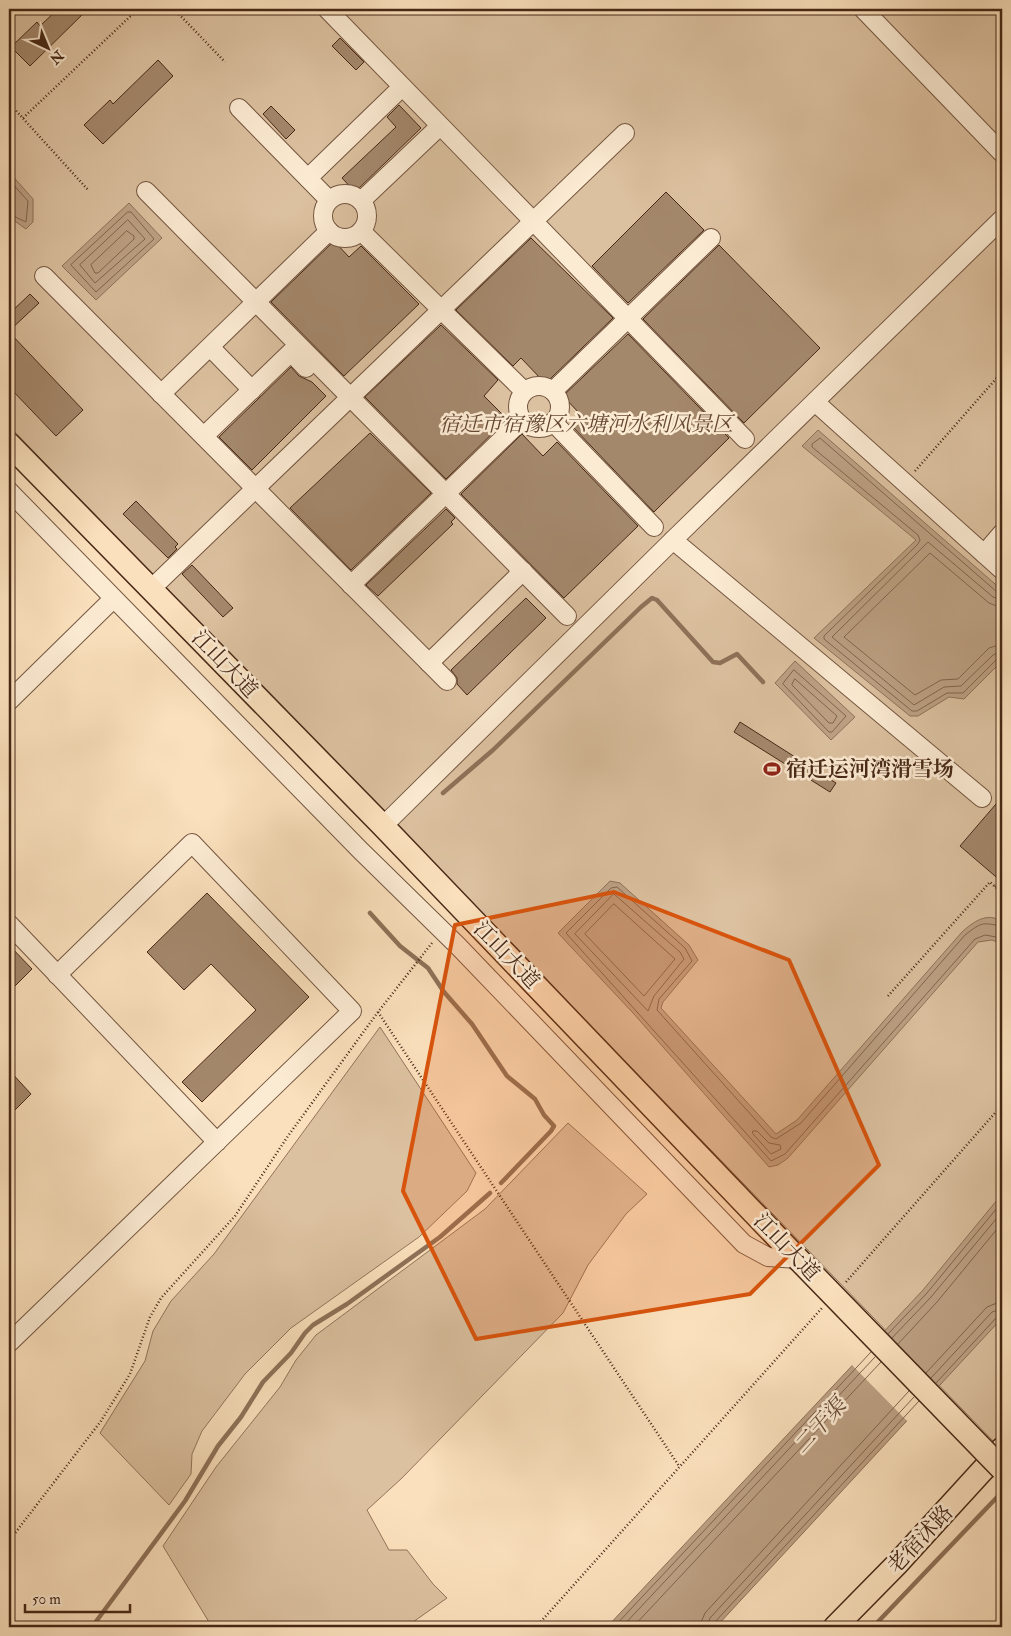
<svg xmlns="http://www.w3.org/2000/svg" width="1011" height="1636" font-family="'IM FELL Double Pica','Noto Serif SC',serif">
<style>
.green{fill:#dcc1a0;stroke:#92745b}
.water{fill:#bda184;stroke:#8e7158}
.pier{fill:#fae0bc}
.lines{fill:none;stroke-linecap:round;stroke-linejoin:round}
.shore{stroke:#82644d;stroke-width:1}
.stream{stroke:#8e7158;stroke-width:4.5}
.building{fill:#a4886c;stroke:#472816}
.minor-casing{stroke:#745640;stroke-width:20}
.major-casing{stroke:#472816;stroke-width:25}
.path{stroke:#472816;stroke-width:2.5;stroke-dasharray:1 2.5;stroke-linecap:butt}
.minor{stroke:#fcebd3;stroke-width:18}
.major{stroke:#fae0bc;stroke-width:22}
.major-bridge-casing{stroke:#472816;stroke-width:25;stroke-linecap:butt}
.major-bridge{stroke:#fae0bc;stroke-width:22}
.marked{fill:#d8540d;fill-opacity:0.2;stroke:#d8540d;stroke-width:4;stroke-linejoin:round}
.labels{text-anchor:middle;stroke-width:5;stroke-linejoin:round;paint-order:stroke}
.park-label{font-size:21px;font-style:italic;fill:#654732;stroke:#fcebd3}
.street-label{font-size:21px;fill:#472816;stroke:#fcebd3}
.poi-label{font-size:21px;font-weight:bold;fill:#472816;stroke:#fcebd3;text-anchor:start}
.water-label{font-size:22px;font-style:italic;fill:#6a4c37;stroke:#fcebd3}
</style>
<rect width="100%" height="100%" fill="#fae0bc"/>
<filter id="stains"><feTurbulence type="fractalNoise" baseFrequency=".004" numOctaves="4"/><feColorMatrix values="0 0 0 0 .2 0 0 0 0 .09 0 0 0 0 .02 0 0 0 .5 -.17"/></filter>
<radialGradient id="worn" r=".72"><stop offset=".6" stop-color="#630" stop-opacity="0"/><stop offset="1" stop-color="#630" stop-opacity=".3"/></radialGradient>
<g class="green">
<path d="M9 9H1002V1437L996 1444 9 426Z"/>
<path d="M380 1027 476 1173 467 1191 419 1237 291 1328 245 1374 202 1431 192 1454 191 1474 169 1505 100 1433 145 1361 153 1331 171 1301 214 1254Z"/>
<path d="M568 1123 647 1194 626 1214 588 1265 563 1313 402 1478 367 1510 389 1550H407L433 1584 447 1598 406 1627H212L163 1546 216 1467 280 1387 296 1360 316 1335 485 1209Z"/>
</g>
<g class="water">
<path d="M9 172 33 199V222L26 229 9 217Z"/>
<path d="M129 203 162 238 96 300 62 266Z"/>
<path d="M818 430 1002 590V661L964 699 949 697 918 716H910L814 638 916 540 802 446Z"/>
<path d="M795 661 855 717 831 740 775 683Z"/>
<path d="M610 881 620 883 689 945 698 960 663 1002 661 1008 776 1134 797 1120 962 932C973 922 988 911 1002 922V944L992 940 978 942 788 1158 778 1165 769 1167 633 1013 558 933Z"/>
<path d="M1002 1194V1318L716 1627H607L923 1290Z"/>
</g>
<path class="pier" d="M879 1333 937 1392 909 1423 850 1363Z"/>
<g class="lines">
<g class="shore">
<path d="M9 180 28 201 26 222 9 214"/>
<path d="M128 212H131L154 239 96 292 71 265Z"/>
<path d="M128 220 145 239 95 283 80 265Z"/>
<path d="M127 231 134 236V239L98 273H95L91 265Z"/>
<path d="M1002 594 997 592 820 438 812 444V447L918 535 920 540 918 544 824 636V639L912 711H917L947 693H963L997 659 1002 658"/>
<path d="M1002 600 993 597 928 542 832 637 914 705 944 687 961 686 993 655 1002 651"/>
<path d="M1002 608 989 603 930 553 844 637 915 695 941 680 958 679 989 648 1002 644"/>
<path d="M794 670 846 716 832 732H829L783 684Z"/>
<path d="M795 679 837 716 833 723H829L792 685Z"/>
<path d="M614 894 680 952 684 959 654 996 648 1011 575 934Z"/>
<path d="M614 904 675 959 644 996 585 934Z"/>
<path d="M1002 926C982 923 983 921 965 935L801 1123 776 1139 771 1137 657 1010 659 999 692 961 685 948 617 887 611 888 566 933 771 1161 785 1154 975 939 985 935 1002 938"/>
<path d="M753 1131H757L769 1143 780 1145 781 1149 771 1154 753 1134Z"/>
<path d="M888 1334 927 1293 1002 1202"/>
<path d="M892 1338 931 1297 1002 1212"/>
<path d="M898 1344 937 1302 1002 1223"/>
<path d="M926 1373 987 1307 1002 1301"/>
<path d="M931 1378 992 1312 1002 1309"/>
<path d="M936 1383 997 1317 1002 1315"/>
<path d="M614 1627 871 1352"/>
<path d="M622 1627 875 1357"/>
<path d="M633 1627 881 1362"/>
<path d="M699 1627 705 1613 909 1391"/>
<path d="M707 1627 710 1618 914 1397"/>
<path d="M713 1627 714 1623 726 1610 919 1401"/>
</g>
<g class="stream">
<path d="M443 793 493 750 641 607 652 598 657 600 713 662 720 663 737 654 763 682"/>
<path d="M370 913 400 946 428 968 444 992 472 1024 507 1076 535 1099 544 1115 554 1126 551 1131 501 1183"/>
<path d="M92 1627 185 1501 218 1446 241 1417 263 1382 291 1353 305 1333 313 1325 347 1304 440 1237 490 1193"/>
<path d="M873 1627 1002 1492"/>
</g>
</g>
<g class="building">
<path d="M58 9H88L30 66 11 47 37 22 40 26Z"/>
<path d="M340 38 364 62 356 70 332 46Z"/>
<path d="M158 60 173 76 103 144 84 125 110 100 113 104Z"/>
<path d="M399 105 421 128 355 192 342 178 396 127 387 117Z"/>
<path d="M271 106 295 130 286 139 263 114Z"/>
<path d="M666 192 704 230 628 303 592 266Z"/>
<path d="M531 238 613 318 548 381 546 378 543 381 521 358 513 366 456 310Z"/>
<path d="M334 241 349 257 361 246 419 304 344 376 271 302Z"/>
<path d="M719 245 820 348 744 423 643 319Z"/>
<path d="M30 294 39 303 9 331V314Z"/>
<path d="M441 325 498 380 484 396 507 419 446 479 365 397Z"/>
<path d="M9 332 83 410 56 436 9 387Z"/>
<path d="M628 334 729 438 654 512 572 426 582 416 563 396Z"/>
<path d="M291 367 299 376 312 382 326 396 252 470 219 437Z"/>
<path d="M370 433 431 493 351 570 290 508Z"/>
<path d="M522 434 543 456 557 442 638 526 564 598 461 494Z"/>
<path d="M136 501 178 544 175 547 177 549 168 558 123 514Z"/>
<path d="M446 509 455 518 451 522 453 524 378 596 366 585Z"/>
<path d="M192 565 233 608 223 617 182 574Z"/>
<path d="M526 598 546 618 467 695 457 684V678L451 670Z"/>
<path d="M740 722 836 783 830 792 734 732Z"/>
<path d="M1002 797V882L960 846Z"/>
<path d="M207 893 309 997 202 1102 182 1082 256 1010 211 964 184 990 147 952Z"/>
<path d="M9 945 32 969 9 992Z"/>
<path d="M9 1070 31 1094 9 1116Z"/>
</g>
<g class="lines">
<g class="minor-casing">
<g id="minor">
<path d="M327 9 745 439"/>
<path d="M863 9 1002 153"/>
<path d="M239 108 329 200"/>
<path d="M308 178 402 87"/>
<path d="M146 191 567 616"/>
<circle cx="345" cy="216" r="22"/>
<path d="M361 201 440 126"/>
<path d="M361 231 524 391"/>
<path d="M44 276 447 681"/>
<path d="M210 347 252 390"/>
<circle cx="539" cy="407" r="21"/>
<path d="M553 391 711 238"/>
<path d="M161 394 329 231"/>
<path d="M815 402 1002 570"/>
<path d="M553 422 654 527"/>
<path d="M204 436 291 352 306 368"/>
<path d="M9 491 360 850 458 946 744 1244 768 1257 798 1259"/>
<path d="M673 540 982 798"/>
<path d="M984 554 1002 533"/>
<path d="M351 585 522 420"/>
<path d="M152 588 625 133"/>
<path d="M429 663 523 571"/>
<path d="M9 701 113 599"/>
<path d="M383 826 673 540 1002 219"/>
<path d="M9 924 217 1142"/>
<path d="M9 1343 352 1011 192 843 57 975"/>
</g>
</g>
<g class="major-casing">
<g id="major">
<path d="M9 444 383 826 798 1259"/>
<path d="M835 1627 896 1565 1002 1449"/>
</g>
</g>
<g class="path">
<path d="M174 9 225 62"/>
<path d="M9 103 89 191"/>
<path d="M23 118 138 9"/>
<path d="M915 471 1002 372"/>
<path d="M995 887 1002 879"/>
<path d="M888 996 990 882 1002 893"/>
<path d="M378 1012 679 1466"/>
<path d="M846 1282 1002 1105"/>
<path d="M9 1541 101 1421 130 1374 150 1317 161 1298 235 1216 288 1136 378 1012 432 943"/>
<path d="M536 1627 822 1308"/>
</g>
<use href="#minor" class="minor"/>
<use href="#major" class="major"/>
<g class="major-bridge-casing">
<path id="major-bridge" d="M798 1259 1002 1469"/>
</g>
<use href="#major-bridge" class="major-bridge"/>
</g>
<path class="marked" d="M614 892 789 960 879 1165 750 1294 476 1339 403 1191 455 925Z"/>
<defs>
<g id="stadium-bare" transform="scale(1.35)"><path d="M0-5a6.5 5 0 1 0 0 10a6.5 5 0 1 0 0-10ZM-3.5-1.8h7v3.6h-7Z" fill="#8f2418" stroke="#fcebd3" stroke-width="2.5" paint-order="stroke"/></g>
</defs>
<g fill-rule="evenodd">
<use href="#stadium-bare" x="772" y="769"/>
</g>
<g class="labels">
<g class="park-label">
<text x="586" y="431">宿迁市宿豫区六塘河水利风景区</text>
</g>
<g class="street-label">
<text transform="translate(225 664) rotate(46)" y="7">江山大道</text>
<text transform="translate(507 955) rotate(46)" y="7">江山大道</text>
<text transform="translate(787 1247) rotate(46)" y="7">江山大道</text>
<text transform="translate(920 1539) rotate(-47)" y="7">老宿沭路</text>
</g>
<g class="poi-label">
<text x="786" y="776">宿迁运河湾滑雪场</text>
</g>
<g class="water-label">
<text transform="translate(819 1425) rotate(-48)" y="8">二干渠</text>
</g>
</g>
<rect width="1011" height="1636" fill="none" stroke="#fae0bc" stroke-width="30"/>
<rect x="10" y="10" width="991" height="1616" fill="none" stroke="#472816" stroke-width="2.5"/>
<rect x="15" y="15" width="981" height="1606" fill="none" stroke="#472816"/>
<g transform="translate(48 48) rotate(136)" stroke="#fcebd3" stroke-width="4" paint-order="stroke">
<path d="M0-4L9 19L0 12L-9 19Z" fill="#472816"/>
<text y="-8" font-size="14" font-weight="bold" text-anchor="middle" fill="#472816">N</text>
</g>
<path d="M25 1604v8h105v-8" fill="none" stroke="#472816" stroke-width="2.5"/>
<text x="32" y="1604" font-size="15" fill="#472816" stroke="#fcebd3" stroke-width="4" paint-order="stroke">50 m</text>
<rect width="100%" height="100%" filter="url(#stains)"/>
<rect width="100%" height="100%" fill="url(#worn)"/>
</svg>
